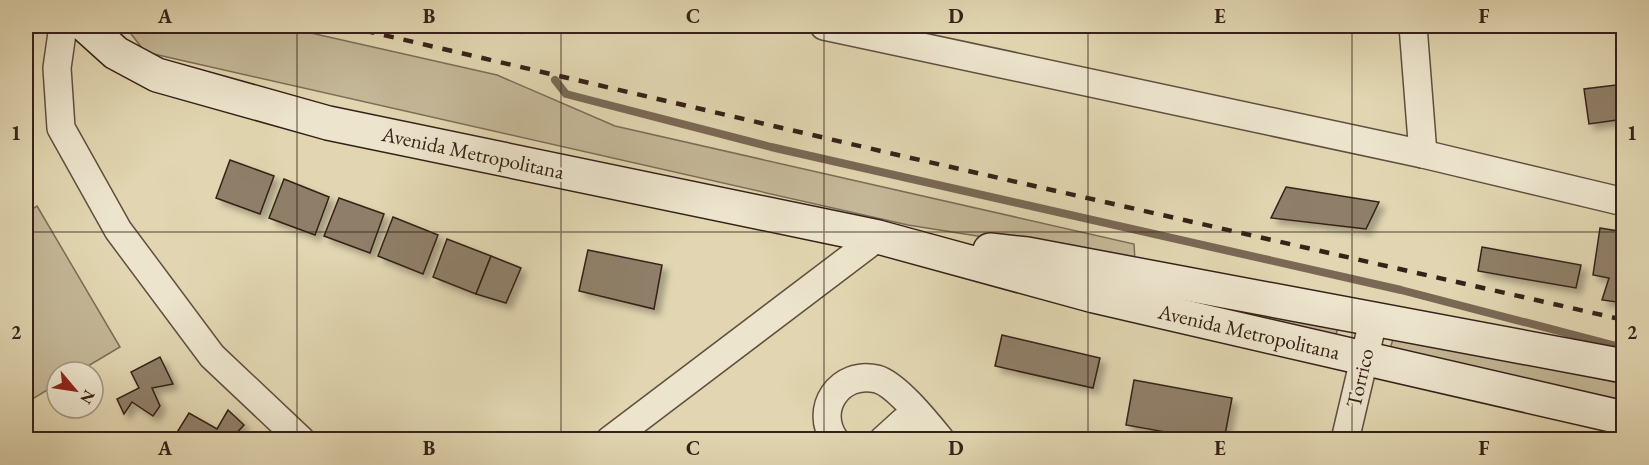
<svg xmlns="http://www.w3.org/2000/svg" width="1649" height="465" font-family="'EB Garamond',serif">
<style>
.green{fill:#c4b797;stroke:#7d6c58;stroke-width:1.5}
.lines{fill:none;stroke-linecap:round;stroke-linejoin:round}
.stream{stroke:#7a6855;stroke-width:8}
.building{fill:#8f7f68;stroke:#362118;stroke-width:1.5;filter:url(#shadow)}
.street-casing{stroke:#614e3e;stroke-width:30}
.secondary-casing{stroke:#362118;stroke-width:36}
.street{stroke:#ece4cc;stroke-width:27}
.secondary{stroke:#ece4cc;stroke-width:33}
.rail{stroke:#362118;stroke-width:4.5;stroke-dasharray:10 10;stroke-linecap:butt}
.grid{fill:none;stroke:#362118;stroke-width:1.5;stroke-opacity:0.55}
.labels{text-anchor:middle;stroke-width:5;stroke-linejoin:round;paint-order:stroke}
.street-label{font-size:21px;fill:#362118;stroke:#ece4cc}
.neatline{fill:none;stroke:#362118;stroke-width:2}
.grid-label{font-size:20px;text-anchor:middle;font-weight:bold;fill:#362118}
</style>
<defs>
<filter id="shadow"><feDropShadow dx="5.5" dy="5.5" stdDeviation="3" flood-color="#0004"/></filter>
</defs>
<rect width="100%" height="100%" fill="#e1d6b1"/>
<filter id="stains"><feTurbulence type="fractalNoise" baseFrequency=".00333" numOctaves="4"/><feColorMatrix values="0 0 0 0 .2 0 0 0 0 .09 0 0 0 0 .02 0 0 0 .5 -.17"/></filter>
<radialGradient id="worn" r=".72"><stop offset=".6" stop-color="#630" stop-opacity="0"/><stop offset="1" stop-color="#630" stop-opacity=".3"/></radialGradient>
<g class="green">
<path d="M125 26H280L497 75 615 126 1134 244 1135 261 908 225 145 52Z"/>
<path d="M37 206 120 347 78 372H57V384L26 403V213Z"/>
<path d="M1059 272 1339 324 1335 338Z"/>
<path d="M1395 333 1623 384V400L1389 352Z"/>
</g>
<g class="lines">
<g class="stream">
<path d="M519 26 522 30"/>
<path d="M555 80 566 94 771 147 1401 290 1624 348"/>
</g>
</g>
<g class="building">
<path d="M1624 84V119L1589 124 1584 89Z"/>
<path d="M230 160 274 176 260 214 216 198Z"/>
<path d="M284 179 329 197 315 235 269 218Z"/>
<path d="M1286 187 1379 202 1366 229 1271 218Z"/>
<path d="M339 198 384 214 370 253 324 236Z"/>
<path d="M393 217 438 235 423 274 378 256Z"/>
<path d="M1600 228 1624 232V303L1602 300 1609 278 1593 275Z"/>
<path d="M447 239 491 256 476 294 433 277Z"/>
<path d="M1482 247 1581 265 1576 288 1478 271Z"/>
<path d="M588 250 662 265 654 309 579 291Z"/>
<path d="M491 256 521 268 506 303 476 294Z"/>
<path d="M1002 335 1100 358 1093 388 995 366Z"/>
<path d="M160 357 173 384 152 388 160 406 153 416 132 402 124 414 117 399 139 388 131 372Z"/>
<path d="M1134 380 1232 398 1224 440H1210L1126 425Z"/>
<path d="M228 410 244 425 230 440H181L176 434 189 413 217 429Z"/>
</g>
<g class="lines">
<g class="street-casing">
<g id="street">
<path d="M63 26 57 68 61 128 118 230 212 356 301 440"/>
<path d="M824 26 1423 154 1624 202"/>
<path d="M1413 26 1423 154"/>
<path d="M610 440 878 237"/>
<path d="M835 440C813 409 840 370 877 379 896 384 928 424 941 440"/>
<path d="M883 440 904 421 921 418"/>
<path d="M1345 440 1374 317"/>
</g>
</g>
<g class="secondary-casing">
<g id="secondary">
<path d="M86 26 116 53 157 75 328 123 878 237 1094 296 1624 418"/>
<path d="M990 250 1027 254 1624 366"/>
</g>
</g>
<use href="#street" class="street"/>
<use href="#secondary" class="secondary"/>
<path class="rail" d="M345 26 898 155 1624 320"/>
</g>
<path class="grid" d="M297 26V440M561 26V440M824 26V440M1088 26V440M1352 26V440M26 232H1624"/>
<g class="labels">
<g class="street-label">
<text transform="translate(473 153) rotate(12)" y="7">Avenida Metropolitana</text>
<text transform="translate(1249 332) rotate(13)" y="7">Avenida Metropolitana</text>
<text transform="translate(1360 378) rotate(-77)" y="7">Torrico</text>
</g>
</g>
<rect width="1649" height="465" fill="none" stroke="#e1d6b1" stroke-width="66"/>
<g transform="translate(75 390) rotate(119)"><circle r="28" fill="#ece4cc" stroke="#a39684" stroke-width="1.5"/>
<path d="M0-4.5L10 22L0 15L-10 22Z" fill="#8f2418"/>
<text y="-9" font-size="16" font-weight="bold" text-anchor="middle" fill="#362118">N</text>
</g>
<rect x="33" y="33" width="1583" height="399" class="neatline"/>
<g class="grid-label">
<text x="165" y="23">A</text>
<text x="429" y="23">B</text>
<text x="693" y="23">C</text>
<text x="956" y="23">D</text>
<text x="1220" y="23">E</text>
<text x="1484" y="23">F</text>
<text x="16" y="140">1</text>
<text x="1632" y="140">1</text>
<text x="16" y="339">2</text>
<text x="1632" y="339">2</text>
<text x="165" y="455">A</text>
<text x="429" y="455">B</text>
<text x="693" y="455">C</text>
<text x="956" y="455">D</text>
<text x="1220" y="455">E</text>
<text x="1484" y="455">F</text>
</g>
<rect width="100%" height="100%" filter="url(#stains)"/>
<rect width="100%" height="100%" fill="url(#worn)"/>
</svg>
